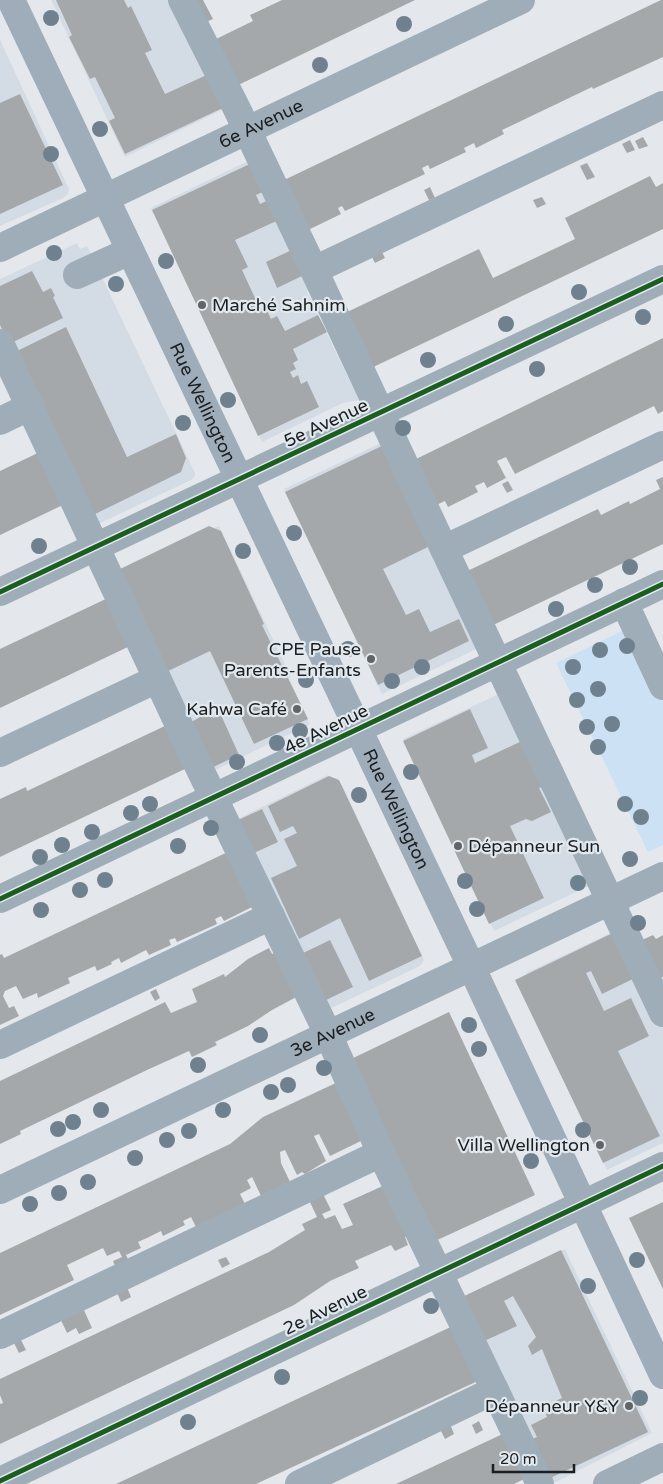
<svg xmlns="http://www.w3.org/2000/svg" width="663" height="1484" font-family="'Varela Round',sans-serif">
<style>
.built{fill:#d3dce5}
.green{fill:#cde1f4}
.building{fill:#a4a8ab}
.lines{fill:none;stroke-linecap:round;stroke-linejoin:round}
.minor{stroke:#9fadb9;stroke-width:28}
.major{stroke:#9facb9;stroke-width:28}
.cycleway-casing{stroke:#e1e9ef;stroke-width:8}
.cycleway{stroke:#1b5e20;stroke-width:5}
.tree{fill:#6f818f}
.poi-dot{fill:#626568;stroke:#e1e9ef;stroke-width:2}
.labels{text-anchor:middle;stroke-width:4.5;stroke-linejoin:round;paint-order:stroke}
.street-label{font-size:18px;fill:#1c1f21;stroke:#e1e9ef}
.poi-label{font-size:18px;fill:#1c1f21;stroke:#e1e9ef;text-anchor:end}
</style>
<rect width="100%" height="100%" fill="#e4e8ec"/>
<g class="built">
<path d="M51 0H173L230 106 125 157Z"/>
<path d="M0 40 69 189 68 194 63 198 0 226Z"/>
<path d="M252 159 311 285 307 292 359 400 343 403 262 442 151 208Z"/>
<path d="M77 243 80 249 87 246 195 473V476L191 480 94 526 0 328V279Z"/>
<path d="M385 441 485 645 382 694 284 489Z"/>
<path d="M219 526 291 677 289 678 310 724 211 772 116 574Z"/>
<path d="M505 691 593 884 494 931 403 739Z"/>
<path d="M328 775 330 781 342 785 424 960 420 966 325 1011 235 820Z"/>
<path d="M617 930 663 1025V1143L607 1170 518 983 528 978 526 973Z"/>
<path d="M565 1249 652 1433 552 1484 461 1299Z"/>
</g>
<path class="green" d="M628 628 663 698V845L648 852 556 663Z"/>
<g class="building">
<path d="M56 0H124L128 8 131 6 152 50 145 53 165 94 211 73 227 106 125 154 109 121 115 118 95 77 90 79 69 37 72 35Z"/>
<path d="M197 0H203L213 19 206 22Z"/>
<path d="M282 0H415L234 87 212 41 253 21 250 15Z"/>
<path d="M661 0H663V57L593 89 592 87 502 130 504 134 476 148 474 143 464 148 466 152 430 169 428 165 422 168 425 174 345 211 342 206 338 208 341 214 306 231 282 181Z"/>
<path d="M20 94 63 185 0 214V103Z"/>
<path d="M643 137 648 146 639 149 635 141Z"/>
<path d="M630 140 635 150 627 153 622 144Z"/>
<path d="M254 162 267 190 256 195 260 204 271 199 281 219 235 240 248 267 242 270 261 311 266 308 271 319 277 316 285 331 318 315 327 332 293 349 298 360 293 363 296 369 290 372 293 378 298 375 301 384 307 381 319 407 258 436 152 210Z"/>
<path d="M587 163 595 177 587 180 580 166Z"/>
<path d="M650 176 656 187 663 183V229L367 370 341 315 479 249 493 278 575 239 565 218Z"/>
<path d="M430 187 435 198 429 200 424 190Z"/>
<path d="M542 197 546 204 537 208 533 200Z"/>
<path d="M380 248 385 258 375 263 370 253Z"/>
<path d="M294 249 306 274 277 288 266 262Z"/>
<path d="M32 271 43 292 51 288 55 296 53 297 63 318 9 344 0 325V286Z"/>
<path d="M66 327 127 457 176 434 186 458 181 472 89 517 11 354Z"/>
<path d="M663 338V411L658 414 654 406 515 474 506 457 497 461 506 478 487 488 484 482 475 486 478 492 448 507 445 501 432 507 410 462Z"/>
<path d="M386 444 434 544 383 569 406 615 419 609 430 632 459 619 469 641 378 685 285 492Z"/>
<path d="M42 451 67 503 0 535V471Z"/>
<path d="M663 477V544L489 627 463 573 598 509 601 515 629 501 630 504 660 489 656 480Z"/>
<path d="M508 481 513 490 507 493 502 484Z"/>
<path d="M209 526 221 531 264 624 262 625 308 719 254 744 210 651 164 673 116 571Z"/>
<path d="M110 597 132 645 0 708V649Z"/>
<path d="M470 709 488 748 472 755 475 763 524 740 546 786 539 788 551 812 532 821 526 819 510 826 544 898 489 924 403 741Z"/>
<path d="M210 711 213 718 221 715 239 755 211 768 190 723Z"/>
<path d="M167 725 187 768 0 857V799L26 787 27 791Z"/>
<path d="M329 776 339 780 422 956 369 981 340 918 299 939 271 878 297 866 284 839 297 833 293 826 280 832 268 806Z"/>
<path d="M262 809 278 842 252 854 236 821Z"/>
<path d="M232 850 255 899 249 903 252 907 224 921 221 916 215 919 217 924 177 942 175 938 169 940 171 945 149 955 146 950 121 963 119 958 111 962 112 964 97 971 95 966 68 978 70 983 38 998 37 993 23 999 16 986 5 991 3 996 9 1008 14 1006 19 1016 0 1025V955L2 954 4 958Z"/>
<path d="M617 931 635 978 602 994 591 971 586 973 604 1011 631 998 649 1036 618 1051 660 1136 603 1163 515 980Z"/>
<path d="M653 935 656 939 663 935V977L659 978 640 941Z"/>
<path d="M330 940 353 987 320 1003 297 956Z"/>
<path d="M269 948 272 954 279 951 300 995 272 1010 248 1026 215 1042 217 1045 192 1057 189 1051 147 1070 20 1131 21 1134 0 1144V1081L165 1002 171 1013 197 1002 192 989 224 974 225 977 248 959Z"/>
<path d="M156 989 160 998 155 1001 150 992Z"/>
<path d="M449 1012 535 1195 433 1242 347 1061Z"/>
<path d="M338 1082 365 1139 330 1156 319 1134 314 1136 326 1161 305 1174 302 1172 297 1175 285 1150 280 1152 281 1163 292 1186 263 1200 252 1177 247 1180 251 1188 240 1194 246 1206 197 1229 191 1217 183 1221 185 1225 163 1236 161 1231 149 1237 138 1242 141 1248 126 1255 128 1259 117 1270 113 1261 122 1257 119 1251 107 1256 103 1248 67 1265 74 1280 0 1315V1253L230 1144 263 1117Z"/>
<path d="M387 1184 412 1234 405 1237 408 1245 395 1251 391 1245 355 1261 359 1268 330 1281 294 1305 0 1444V1404L3 1403 0 1395V1379L269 1252 305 1230 302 1224 317 1217 308 1198 322 1192 331 1210 322 1214 325 1219 335 1215 342 1229 353 1225 343 1204Z"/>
<path d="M663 1202V1289L629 1218Z"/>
<path d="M561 1250 648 1432 546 1480 528 1441 537 1437 531 1425 547 1417 546 1414 550 1411 547 1405 562 1398 542 1349 532 1355 528 1346 536 1337 513 1296 504 1301 517 1326 482 1342 460 1298Z"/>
<path d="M226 1257 230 1264 222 1268 218 1260Z"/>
<path d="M126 1285 131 1297 121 1302 116 1290Z"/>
<path d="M83 1308 92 1328 79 1334 76 1328 67 1333 60 1318Z"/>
<path d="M457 1324 482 1379 256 1484H116Z"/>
<path d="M20 1338 26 1350 19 1353 13 1341Z"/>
<path d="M479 1421 483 1430 476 1434 472 1425Z"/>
<path d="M450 1424 454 1434 445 1439 440 1429Z"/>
<path d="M509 1431 530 1476 514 1484H396Z"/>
</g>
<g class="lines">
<g class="minor">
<path d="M182 0 237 109 314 270 663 105"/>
<path id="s1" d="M0 248 521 0"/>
<path d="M314 270 444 549 663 445"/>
<path d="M77 275 130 251"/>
<path d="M0 343 193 755 328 1034 381 1153 540 1484"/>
<path d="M0 421 31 406"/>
<path d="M444 549 663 1013"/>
<path d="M0 592 663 279"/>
<path d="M624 602 663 686"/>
<path d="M0 753 157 679"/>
<path d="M0 899 663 584"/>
<path d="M0 1045 271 916"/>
<path id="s2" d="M0 1190 663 876"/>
<path d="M0 1335 381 1153"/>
<path d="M0 1481 663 1166"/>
<path d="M299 1484 495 1390"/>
<path d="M607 1484 663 1457"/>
</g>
<path class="major" id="s3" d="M11 0 471 966 663 1375"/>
<g class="cycleway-casing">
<g id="cycleway">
<path d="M0 592 663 279"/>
<path d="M0 899 663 584"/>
<path d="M0 1481 663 1166"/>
</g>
</g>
<use href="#cycleway" class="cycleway"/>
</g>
<g class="tree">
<circle cx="51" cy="18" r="8"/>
<circle cx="404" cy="24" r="8"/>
<circle cx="320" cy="65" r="8"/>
<circle cx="100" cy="129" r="8"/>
<circle cx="51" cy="154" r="8"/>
<circle cx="54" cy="253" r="8"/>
<circle cx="166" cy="261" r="8"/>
<circle cx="116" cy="284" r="8"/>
<circle cx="579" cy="292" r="8"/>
<circle cx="643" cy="317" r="8"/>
<circle cx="506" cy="324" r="8"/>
<circle cx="428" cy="360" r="8"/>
<circle cx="537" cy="369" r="8"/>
<circle cx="228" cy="400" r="8"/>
<circle cx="183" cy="423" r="8"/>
<circle cx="403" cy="428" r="8"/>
<circle cx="294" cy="533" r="8"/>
<circle cx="39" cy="546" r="8"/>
<circle cx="243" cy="551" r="8"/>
<circle cx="630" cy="567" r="8"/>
<circle cx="595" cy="585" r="8"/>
<circle cx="556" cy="609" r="8"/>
<circle cx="627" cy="646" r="8"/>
<circle cx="348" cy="649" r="8"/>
<circle cx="600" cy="650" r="8"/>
<circle cx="422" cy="667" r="8"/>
<circle cx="573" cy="667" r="8"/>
<circle cx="306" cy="680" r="8"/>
<circle cx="392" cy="681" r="8"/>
<circle cx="598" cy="689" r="8"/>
<circle cx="577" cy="700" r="8"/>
<circle cx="612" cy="724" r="8"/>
<circle cx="587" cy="727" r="8"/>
<circle cx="300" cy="731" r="8"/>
<circle cx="277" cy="743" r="8"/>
<circle cx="598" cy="747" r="8"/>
<circle cx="237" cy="762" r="8"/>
<circle cx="411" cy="772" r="8"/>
<circle cx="359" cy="795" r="8"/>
<circle cx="150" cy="804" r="8"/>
<circle cx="625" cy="804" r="8"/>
<circle cx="131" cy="813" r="8"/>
<circle cx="641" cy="817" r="8"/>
<circle cx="211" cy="828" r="8"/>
<circle cx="92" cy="832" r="8"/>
<circle cx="62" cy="845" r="8"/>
<circle cx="178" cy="846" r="8"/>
<circle cx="40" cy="857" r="8"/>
<circle cx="630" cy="859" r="8"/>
<circle cx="105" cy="880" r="8"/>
<circle cx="465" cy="881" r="8"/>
<circle cx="578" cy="883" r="8"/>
<circle cx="80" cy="890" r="8"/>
<circle cx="477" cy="909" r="8"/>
<circle cx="41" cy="910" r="8"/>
<circle cx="638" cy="923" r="8"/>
<circle cx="469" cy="1025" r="8"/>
<circle cx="260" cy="1035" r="8"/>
<circle cx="479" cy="1049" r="8"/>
<circle cx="198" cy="1065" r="8"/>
<circle cx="324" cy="1068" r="8"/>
<circle cx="288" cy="1085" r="8"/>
<circle cx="271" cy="1092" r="8"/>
<circle cx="101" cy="1110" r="8"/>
<circle cx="223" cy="1110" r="8"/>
<circle cx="73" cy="1122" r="8"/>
<circle cx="58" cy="1129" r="8"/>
<circle cx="583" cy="1130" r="8"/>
<circle cx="189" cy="1131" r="8"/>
<circle cx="167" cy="1140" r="8"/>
<circle cx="135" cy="1158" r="8"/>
<circle cx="531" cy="1161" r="8"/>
<circle cx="88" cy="1182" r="8"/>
<circle cx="59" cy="1193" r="8"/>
<circle cx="30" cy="1204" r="8"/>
<circle cx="637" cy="1260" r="8"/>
<circle cx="588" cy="1286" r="8"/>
<circle cx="431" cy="1306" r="8"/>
<circle cx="282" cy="1377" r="8"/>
<circle cx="640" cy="1398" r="8"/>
<circle cx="188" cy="1422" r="8"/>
</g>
<g class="poi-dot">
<circle cx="202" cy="305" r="5"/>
<circle cx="371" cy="659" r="5"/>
<circle cx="297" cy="709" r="5"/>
<circle cx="458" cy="846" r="5"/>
<circle cx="600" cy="1145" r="5"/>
<circle cx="629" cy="1406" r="5"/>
</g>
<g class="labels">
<g class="street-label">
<text dy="6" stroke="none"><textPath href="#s1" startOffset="289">6e Avenue</textPath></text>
<text dy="6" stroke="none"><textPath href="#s3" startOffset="446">Rue Wellington</textPath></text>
<text transform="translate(326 423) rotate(-25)" y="6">5e Avenue</text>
<text transform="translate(326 729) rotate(-26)" y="6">4e Avenue</text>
<text dy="6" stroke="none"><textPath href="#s3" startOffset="896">Rue Wellington</textPath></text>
<text dy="6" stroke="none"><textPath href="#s2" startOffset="368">3e Avenue</textPath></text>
<text transform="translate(325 1310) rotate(-26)" y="6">2e Avenue</text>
</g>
<g class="poi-label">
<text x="212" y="311" text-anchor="start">Marché Sahnim</text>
<text x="361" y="655">CPE Pause<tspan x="361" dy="21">Parents-Enfants</tspan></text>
<text x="287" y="715">Kahwa Café</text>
<text x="468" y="852" text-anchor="start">Dépanneur Sun</text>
<text x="590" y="1151">Villa Wellington</text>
<text x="619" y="1412">Dépanneur Y&amp;Y</text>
</g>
</g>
<path d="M493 1464v8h81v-8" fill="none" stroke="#1c1f21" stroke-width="2.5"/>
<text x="500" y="1464" font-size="15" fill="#1c1f21" stroke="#e1e9ef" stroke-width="4" paint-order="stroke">20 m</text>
</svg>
